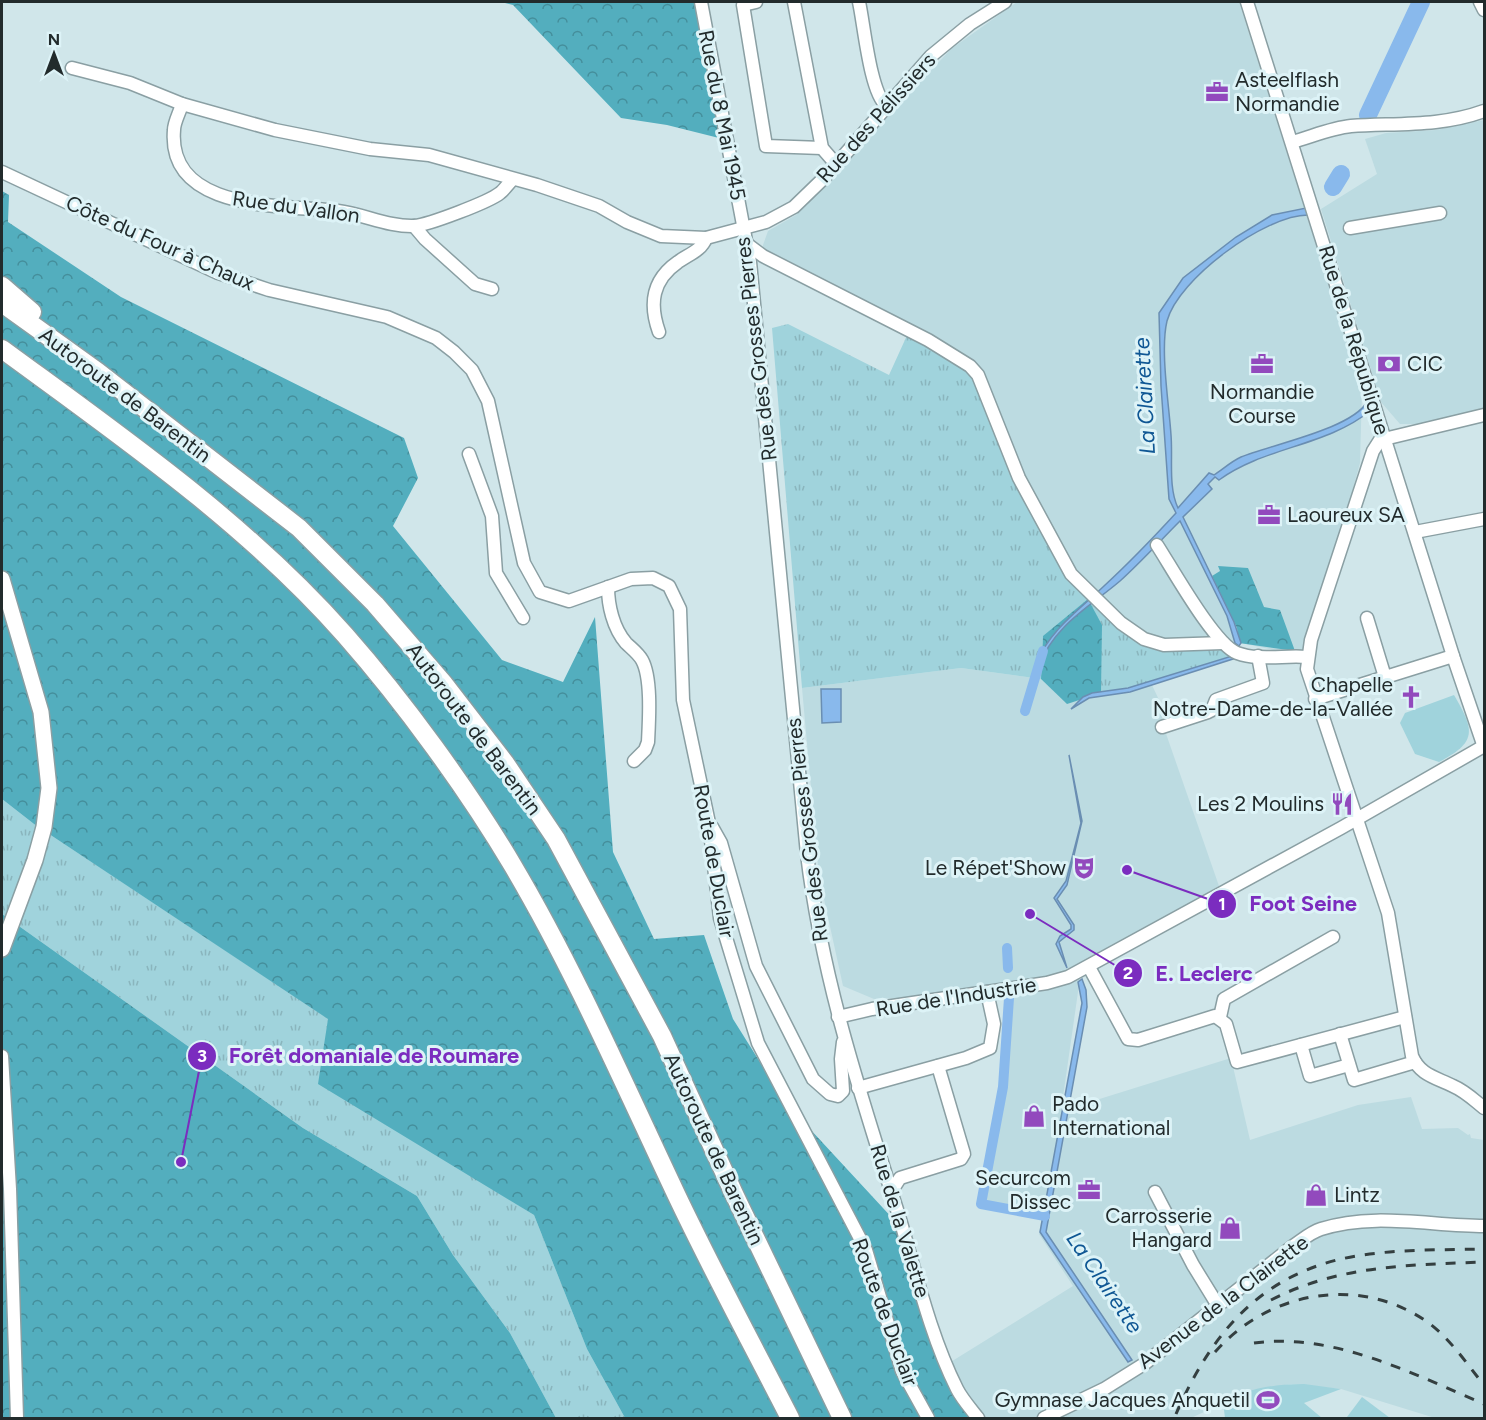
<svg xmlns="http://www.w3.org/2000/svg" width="1486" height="1420" font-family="Figtree,sans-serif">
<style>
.built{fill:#bcdbe1}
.grass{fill:url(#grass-tufts)}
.forest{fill:url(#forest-crowns)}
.garden{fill:#a0d3dc}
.water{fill:#89b9ec;stroke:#6a8eb2;stroke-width:1.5}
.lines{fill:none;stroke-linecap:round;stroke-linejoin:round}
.canal{stroke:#89b9ec;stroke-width:10}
.river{stroke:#89b9ec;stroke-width:18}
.minor-casing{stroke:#8a9fa3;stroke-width:15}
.major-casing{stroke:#8a9fa3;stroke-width:18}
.highway-casing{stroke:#8a9fa3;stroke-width:21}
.minor{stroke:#fff;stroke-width:12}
.major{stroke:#fff;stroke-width:15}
.highway{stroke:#fff;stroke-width:18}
.rail{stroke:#343f40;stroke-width:3;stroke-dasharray:10 10;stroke-linecap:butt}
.labels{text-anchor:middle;stroke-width:6;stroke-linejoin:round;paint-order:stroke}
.poi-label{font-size:21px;fill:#222b2c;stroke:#ddf3f7;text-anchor:end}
.street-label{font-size:21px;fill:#222b2c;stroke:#ddf3f7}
.water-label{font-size:22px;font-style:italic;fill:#0f5794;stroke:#ddf3f7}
.leader{fill:none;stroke:#7b2cbf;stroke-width:2}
.callout-dot{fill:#7b2cbf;stroke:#ddf3f7;stroke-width:2}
.mark-label{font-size:18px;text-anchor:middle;font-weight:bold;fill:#fff}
.callout-label{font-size:22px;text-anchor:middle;font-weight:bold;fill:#7b2cbf;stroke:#ddf3f7;stroke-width:6;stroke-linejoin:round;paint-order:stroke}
</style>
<defs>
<pattern id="grass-tufts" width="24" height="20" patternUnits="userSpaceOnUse" patternTransform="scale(1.5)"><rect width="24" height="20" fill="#a0d3dc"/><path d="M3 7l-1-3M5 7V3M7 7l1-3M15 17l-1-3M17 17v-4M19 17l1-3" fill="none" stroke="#8ab5bd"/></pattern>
<pattern id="forest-crowns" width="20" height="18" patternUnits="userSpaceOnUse" patternTransform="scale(1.5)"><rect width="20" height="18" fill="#53aebe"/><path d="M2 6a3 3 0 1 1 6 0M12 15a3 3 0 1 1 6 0" fill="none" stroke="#448e9b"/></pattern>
</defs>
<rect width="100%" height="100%" fill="#d0e6ea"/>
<g class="built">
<path d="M1017 2H1239L1362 390 1360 463 1307 657 1241 643 1144 639 1100 602 1052 540 978 375 763 256V245L768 231 796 215 951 49Z"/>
<path d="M1484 120V409L1419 424H1400L1381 402 1321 209 1377 174 1365 139 1386 133 1436 130Z"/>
<path d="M961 668 1041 679 1067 703 1151 683 1160 702 1163 725 1219 886 1081 971 1061 1111 1231 1058 1250 1140 1358 1105 1411 1097 1422 1129 1458 1128 1468 1135 1470 1134 1471 1138 1484 1140V1418H1435L1341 1389 1291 1384 1252 1390 1191 1418H977L941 1368 1073 1286 1039 1234 1042 1215 981 1204 1003 1087 1009 999 988 995 874 999 843 986 819 876 802 688Z"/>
</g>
<g class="grass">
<path d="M788 324 889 375 909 331 970 366 1019 478 1071 574 1144 639 1223 643 1233 657 1151 683 1101 693V680L1043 636 1041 679 961 668 802 688 772 328Z"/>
<path d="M2 799 34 824 329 1019 439 1156 534 1215 587 1349 625 1418H556L510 1333 453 1255 417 1196 303 1128 2 914Z"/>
</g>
<g class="forest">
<path d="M501 2H702L719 138 667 125 621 118 513 5Z"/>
<path d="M2 191 9 195 8 222 121 297 404 438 418 478 393 526 502 660 563 682 595 617 613 852 654 939 704 935 733 1019 785 1102 895 1221 941 1368 977 1418H625L587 1349 534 1215 318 1084 328 1019 34 824 2 799Z"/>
<path d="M1218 566 1248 568 1264 607 1280 610 1295 651 1239 643 1237 628 1212 576 1220 571Z"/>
<path d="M1088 599 1102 625 1101 693 1067 704 1041 679 1043 636Z"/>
<path d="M2 914 303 1128 417 1196 453 1255 510 1333 556 1418H2Z"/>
</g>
<g class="garden">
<path d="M1454 695C1475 731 1477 742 1439 762L1415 754 1400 723 1405 713Z"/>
<path d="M1304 1384 1341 1389 1304 1403 1322 1418H1225L1223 1402C1248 1388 1276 1384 1304 1384Z"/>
<path d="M1362 1397 1390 1418H1349L1347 1417Z"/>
</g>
<g class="water">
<path d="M1306 208 1308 215C1265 215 1178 279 1167 321 1160 350 1169 404 1171 435 1173 458 1168 487 1178 508L1209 473 1214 475C1223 469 1232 461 1241 457 1273 444 1351 429 1367 402L1370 411C1327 446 1264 447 1219 480L1215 477 1208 484 1212 489 1183 517 1234 622 1241 643 1239 646 1235 643 1227 616 1180 521C1160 541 1141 562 1120 581 1092 605 1052 627 1040 665L1037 662C1050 630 1079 610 1104 586 1129 563 1153 538 1176 513L1169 499 1161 386 1159 313 1183 278 1236 237 1272 215Z"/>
<path d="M1232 656 1236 658 1130 692 1089 698 1071 709 1083 697 1092 693 1128 688Z"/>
<path d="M821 689H841V722L822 723Z"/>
<path d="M1069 755 1082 821 1067 885 1057 899 1074 925V930L1059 942 1067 968 1056 944 1060 936 1071 929V925L1054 898 1066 881 1081 823Z"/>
<path d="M1082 979 1086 990 1087 1007 1046 1232 1132 1360 1128 1362 1040 1232 1082 1003 1078 982Z"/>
</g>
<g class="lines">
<g class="canal">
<path d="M1025 711 1043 651"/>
<path d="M1007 948 1008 968"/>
<path d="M1009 998 1003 1087 981 1204 1045 1216"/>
</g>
<g class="river">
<path d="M1368 115 1421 2"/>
<path d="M1333 187 1341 174"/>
</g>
<g class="minor-casing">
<g id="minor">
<path d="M701 2 750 262 807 854C822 979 861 1096 899 1216 916 1273 930 1335 957 1389 962 1399 971 1409 978 1418"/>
<path d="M756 2 743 5 766 146 822 148"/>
<path d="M794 2 822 148 835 163"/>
<path d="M859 2C864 24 870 92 886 105"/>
<path d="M1247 2 1454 659 1484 747"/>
<path d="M1480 2 1484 10"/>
<path d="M72 68 130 83 182 104 275 130 370 149 429 155 537 185 599 206 627 222 661 236 706 238 766 222 794 207 825 177 931 56 970 24 1005 2"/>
<path d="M182 104C180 112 174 122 174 130 167 212 284 205 338 211 363 214 389 227 414 226 428 225 489 202 500 193 504 190 508 184 512 180"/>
<path d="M1292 142C1311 137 1331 128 1351 126 1397 123 1440 127 1484 111"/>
<path d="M2 172 218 273 269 290 387 317 436 338 454 352 472 370 488 401 524 563 540 592 569 601 631 579 653 578 669 586 680 609 683 700 709 823 720 918 758 1043 866 1250 902 1371 928 1418"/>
<path d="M414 226 425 239 475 284 492 289"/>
<path d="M1350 228 1440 213"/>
<path d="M747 244 763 256 928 340 970 366 978 375 1019 478 1071 574 1121 623 1144 639 1164 645 1223 643"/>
<path d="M659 332C649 304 652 280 678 262 689 254 701 251 706 238"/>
<path d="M1484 415 1380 440 1373 451 1311 640 1307 669 1388 913 1412 1056C1420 1075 1435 1077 1453 1086 1465 1091 1474 1100 1484 1108"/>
<path d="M469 454 492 516 496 573 523 618"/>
<path d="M1415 532 1484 519"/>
<path d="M1157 545C1172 568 1214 644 1237 653 1258 661 1285 655 1307 657"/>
<path d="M608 587C608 605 613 628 626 643 631 648 638 653 642 660 652 678 649 721 648 742L645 750 634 761"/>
<path d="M1367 618 1385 677"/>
<path d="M1315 699 1453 656"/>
<path d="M1162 727 1208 712 1212 710 1216 700 1263 683 1258 656"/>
<path d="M712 827 721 843 756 966 813 1079 830 1094 838 1096 843 1091 841 1059 843 1042"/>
<path d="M1089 967 1128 1039 1138 1040 1215 1016 1226 1024 1237 1062 1405 1017"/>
<path d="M838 1017 872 1009 1047 983 1068 977 1341 828 1484 746"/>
<path d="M1220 1017 1224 999 1333 937"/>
<path d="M1340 1034 1354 1080 1415 1062"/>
<path d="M1301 1045 1310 1076 1349 1065"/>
<path d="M2 1056 10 1189 17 1418"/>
<path d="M858 1088 966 1058 990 1048 994 1024 987 992"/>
<path d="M891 1192 900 1178 961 1159 964 1154 938 1066"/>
<path d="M1155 1192 1193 1265 1217 1304"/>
<path d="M1044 1418 1104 1389 1144 1364 1293 1246C1302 1240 1311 1232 1321 1229 1374 1212 1430 1226 1484 1226"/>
</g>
</g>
<g class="major-casing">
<path id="major" d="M2 579 41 712 49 788 44 827 35 860 2 949"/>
</g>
<g class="highway-casing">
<g id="highway">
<path d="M2 286 32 312"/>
<path d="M2 303 98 372 299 528 375 604 444 684 505 763 556 839 662 1036 735 1196 842 1418"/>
<path d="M2 349C122 437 246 523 345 635 404 702 468 790 513 866 575 971 624 1084 676 1194 712 1270 752 1344 790 1418"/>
</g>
</g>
<use href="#minor" class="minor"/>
<use href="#major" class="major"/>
<use href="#highway" class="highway"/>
<g class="rail">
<path d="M1271 1300C1339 1265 1410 1265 1484 1262"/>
<path d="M1254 1343C1333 1332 1413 1374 1484 1404"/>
<path d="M1215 1352C1269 1291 1358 1275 1426 1321 1450 1338 1466 1363 1484 1385"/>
<path d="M1176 1414C1212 1332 1262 1272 1356 1256 1398 1249 1442 1250 1484 1249"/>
</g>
</g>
<defs>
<g id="office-bare" transform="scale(1.8)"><path d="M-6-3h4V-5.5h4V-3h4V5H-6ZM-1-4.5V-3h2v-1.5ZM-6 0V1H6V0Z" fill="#924abd" stroke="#ddf3f7" stroke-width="2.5" paint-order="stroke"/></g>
<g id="bank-bare" transform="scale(1.8)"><path d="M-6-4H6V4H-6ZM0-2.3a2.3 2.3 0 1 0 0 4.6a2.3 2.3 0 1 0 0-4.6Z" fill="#924abd" stroke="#ddf3f7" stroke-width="2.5" paint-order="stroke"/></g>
<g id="church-bare" transform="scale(1.8)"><path d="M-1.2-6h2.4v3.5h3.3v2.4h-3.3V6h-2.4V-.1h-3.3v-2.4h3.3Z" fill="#924abd" stroke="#ddf3f7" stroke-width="2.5" paint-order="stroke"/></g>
<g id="restaurant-bare" transform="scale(1.8)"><path d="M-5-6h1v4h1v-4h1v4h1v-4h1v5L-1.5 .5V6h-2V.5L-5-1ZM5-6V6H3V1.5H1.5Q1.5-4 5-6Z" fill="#924abd" stroke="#ddf3f7" stroke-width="2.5" paint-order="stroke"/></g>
<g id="theatre-bare" transform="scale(1.8)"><path d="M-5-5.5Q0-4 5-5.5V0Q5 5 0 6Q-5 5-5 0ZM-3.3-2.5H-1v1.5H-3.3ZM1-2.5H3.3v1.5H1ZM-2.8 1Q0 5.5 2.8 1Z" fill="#924abd" stroke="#ddf3f7" stroke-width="2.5" paint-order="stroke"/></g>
<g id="shop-bare" transform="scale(1.8)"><path d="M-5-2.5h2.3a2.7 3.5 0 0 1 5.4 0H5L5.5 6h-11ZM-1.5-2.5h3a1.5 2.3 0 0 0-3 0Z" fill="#924abd" stroke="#ddf3f7" stroke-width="2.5" paint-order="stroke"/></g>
<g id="stadium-bare" transform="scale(1.8)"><path d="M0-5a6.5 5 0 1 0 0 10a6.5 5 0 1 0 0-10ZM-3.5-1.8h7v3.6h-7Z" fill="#924abd" stroke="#ddf3f7" stroke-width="2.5" paint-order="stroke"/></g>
</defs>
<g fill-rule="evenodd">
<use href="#office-bare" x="1217" y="92"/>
<use href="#office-bare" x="1262" y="364"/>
<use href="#bank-bare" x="1389" y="364"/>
<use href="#office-bare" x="1269" y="515"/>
<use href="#church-bare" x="1411" y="697"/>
<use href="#restaurant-bare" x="1342" y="804"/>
<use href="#theatre-bare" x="1084" y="868"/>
<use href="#shop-bare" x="1034" y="1116"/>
<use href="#office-bare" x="1089" y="1190"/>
<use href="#shop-bare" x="1316" y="1195"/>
<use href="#shop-bare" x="1230" y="1228"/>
<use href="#stadium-bare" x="1268" y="1400"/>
</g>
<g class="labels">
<g class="poi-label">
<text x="1235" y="87" text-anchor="start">Asteelflash<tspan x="1235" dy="24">Normandie</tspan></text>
<text x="1407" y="371" text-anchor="start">CIC</text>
<text x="1262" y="399" text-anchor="middle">Normandie<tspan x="1262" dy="24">Course</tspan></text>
<text x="1287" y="522" text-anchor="start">Laoureux SA</text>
<text x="1393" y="692">Chapelle<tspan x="1393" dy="24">Notre-Dame-de-la-Vallée</tspan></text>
<text x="1324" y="811">Les 2 Moulins</text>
<text x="1066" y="875">Le Répet'Show</text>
<text x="1052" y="1111" text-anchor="start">Pado<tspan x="1052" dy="24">International</tspan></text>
<text x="1071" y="1185">Securcom<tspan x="1071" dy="24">Dissec</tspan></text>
<text x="1334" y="1202" text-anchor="start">Lintz</text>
<text x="1212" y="1223">Carrosserie<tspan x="1212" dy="24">Hangard</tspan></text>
<text x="1250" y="1407">Gymnase Jacques Anquetil</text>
</g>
<g class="street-label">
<text transform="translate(722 115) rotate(79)" y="7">Rue du 8 Mai 1945</text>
<text transform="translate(876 118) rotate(-48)" y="7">Rue des Pélissiers</text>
<text transform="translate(296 207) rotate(8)" y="7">Rue du Vallon</text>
<text transform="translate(160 243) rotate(24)" y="7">Côte du Four à Chaux</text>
<text transform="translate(1354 340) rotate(73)" y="7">Rue de la République</text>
<text transform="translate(756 349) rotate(-97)" y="7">Rue des Grosses Pierres</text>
<text transform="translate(125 395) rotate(37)" y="7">Autoroute de Barentin</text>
<text transform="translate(474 729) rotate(53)" y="7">Autoroute de Barentin</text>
<text transform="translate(807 830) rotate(-97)" y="7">Rue des Grosses Pierres</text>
<text transform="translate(714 861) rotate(80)" y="7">Route de Duclair</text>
<text transform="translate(956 997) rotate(-9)" y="7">Rue de l'Industrie</text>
<text transform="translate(714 1149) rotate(65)" y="7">Autoroute de Barentin</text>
<text transform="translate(900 1221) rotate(73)" y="7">Rue de la Valette</text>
<text transform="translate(1223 1302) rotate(-37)" y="7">Avenue de la Clairette</text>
<text transform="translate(885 1312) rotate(70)" y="7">Route de Duclair</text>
</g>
<g class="water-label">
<text transform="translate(1144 396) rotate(-93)" y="8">La Clairette</text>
<text transform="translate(1105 1282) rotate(56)" y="8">La Clairette</text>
</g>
</g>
<path class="leader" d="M1127 870L1222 904M1030 914L1128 973M181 1162L202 1056"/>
<g class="callout-dot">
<circle cx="1127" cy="870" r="6"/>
<circle cx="1030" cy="914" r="6"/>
<circle cx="181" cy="1162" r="6"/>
<circle cx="1222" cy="904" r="15"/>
<circle cx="1128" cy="973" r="15"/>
<circle cx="202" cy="1056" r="15"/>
</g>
<g class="mark-label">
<text x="1222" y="910">1</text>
<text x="1128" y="979">2</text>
<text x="202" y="1062">3</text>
</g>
<g class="callout-label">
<text x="1303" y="911">Foot Seine</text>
<text x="1204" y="981">E. Leclerc</text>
<text x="374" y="1063">Forêt domaniale de Roumare</text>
</g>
<rect width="1486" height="1420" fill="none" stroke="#222b2c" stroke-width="6"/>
<g transform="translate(54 54)" stroke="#ddf3f7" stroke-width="4.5" paint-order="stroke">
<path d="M0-4.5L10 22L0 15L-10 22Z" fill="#222b2c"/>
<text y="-9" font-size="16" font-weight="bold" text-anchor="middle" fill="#222b2c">N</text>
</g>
</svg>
